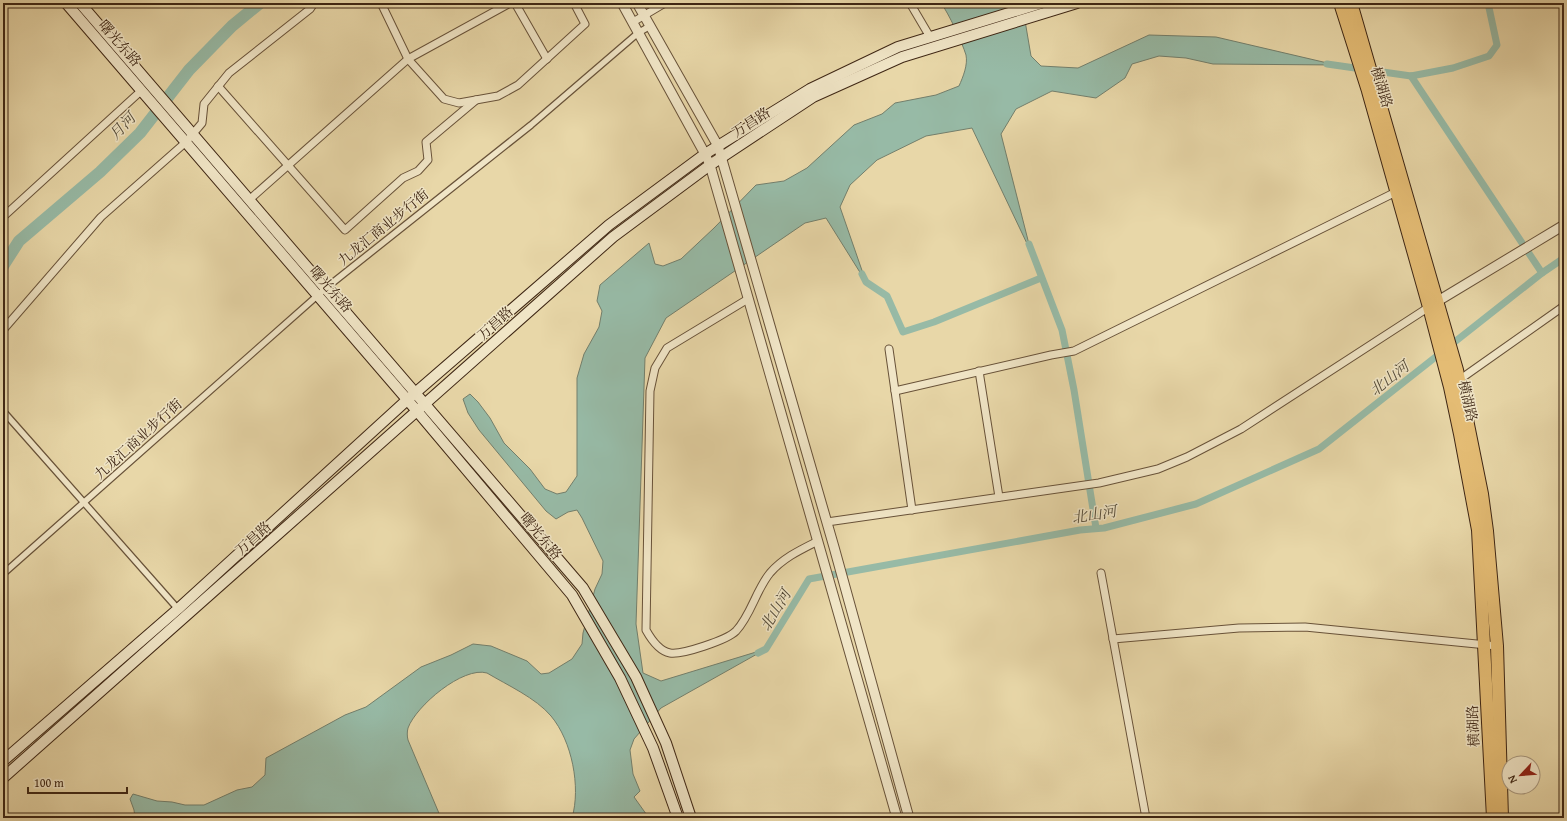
<svg xmlns="http://www.w3.org/2000/svg" width="1567" height="821" viewBox="0 0 1567 821" font-family="'Gentium Book Plus','Noto Serif SC',serif">
<style>
.water{fill:#97baa6;stroke:#737f6c}
.lines{fill:none;stroke-linecap:round;stroke-linejoin:round}
.canal{stroke:#97baa6;stroke-width:7}
.river{stroke:#97baa6;stroke-width:12}
.pedestrian-casing{stroke:#685239;stroke-width:8}
.minor-casing{stroke:#685239;stroke-width:9}
.tertiary-casing{stroke:#685239;stroke-width:11}
.secondary-casing{stroke:#3e2614;stroke-width:12}
.trunk-casing{stroke:#3e2614;stroke-width:14}
.pedestrian{stroke:#f0e5c6;stroke-width:5.5}
.minor{stroke:#f0e5c6;stroke-width:7}
.tertiary{stroke:#f0e5c6;stroke-width:9}
.secondary{stroke:#f0e5c6;stroke-width:10}
.trunk{stroke:#e4bc74;stroke-width:12}
.labels{text-anchor:middle;dominant-baseline:central;stroke-width:3;stroke-linejoin:round;paint-order:stroke}
.street-label{font-size:14px;fill:#3e2614;stroke:#f0e5c6}
.water-label{font-size:15px;font-style:italic;fill:#544b38;stroke:#f0e5c6}
</style>
<rect width="100%" height="100%" fill="#e8d7a8"/>
<filter id="stains"><feTurbulence type="fractalNoise" baseFrequency=".005" numOctaves="4"/><feColorMatrix values="0 0 0 0 .2 0 0 0 0 .09 0 0 0 0 .02 0 0 0 .5 -.17"/></filter>
<radialGradient id="worn" r=".72"><stop offset=".6" stop-color="#630" stop-opacity="0"/><stop offset="1" stop-color="#630" stop-opacity=".3"/></radialGradient>
<path class="water" d="M 941,3 L 1022,3 L 1031,56 L 1041,66 L 1078,68 L 1149,35 L 1216,37 L 1336,65 L 1213,64 L 1186,58 L 1159,56 L 1132,64 L 1125,78 L 1096,98 L 1052,91 L 1016,109 L 1001,134 L 1031,252 L 972,128 L 926,136 L 877,160 L 850,185 L 840,207 L 866,282 L 826,218 L 805,223 L 666,318 L 645,358 L 636,624 L 643,673 L 661,681 L 766,649 L 661,708 L 634,739 L 630,750 L 633,774 L 640,791 L 634,797 L 649,818 L 572,818 C 581,787 572,741 551,716 C 536,698 507,685 487,673 C 463,666 416,706 408,728 C 407,732 407,736 408,740 L 441,818 L 135,818 L 134,810 L 130,799 L 133,794 L 157,801 L 172,802 L 185,805 L 204,805 L 237,790 L 252,787 L 265,775 L 266,758 L 345,715 L 366,707 L 421,667 L 451,655 L 473,644 L 491,646 L 527,661 L 541,674 L 549,673 L 572,659 L 582,644 L 583,633 L 595,589 L 602,574 L 603,561 L 582,518 L 577,510 L 568,512 L 556,519 L 546,511 L 479,430 L 468,413 L 463,399 L 470,394 L 478,402 L 490,418 L 504,443 L 530,469 L 545,489 L 557,494 L 566,492 L 577,476 L 577,378 L 584,354 L 599,327 L 602,311 L 597,301 L 600,285 L 649,243 L 655,264 L 663,266 L 681,259 L 714,228 L 756,185 L 784,181 L 807,168 L 854,125 L 882,114 L 895,103 L 936,95 L 959,86 C 963,77 968,65 966,55 C 962,42 949,14 941,3 Z"/>
<g class="lines">
<g class="canal">
<polyline points="1327,64 1411,76 1453,68 1489,56 1497,45 1488,3"/>
<polyline points="1411,76 1542,273"/>
<polyline points="1029,244 1062,330 1074,390 1096,528"/>
<polyline points="862,274 866,282 887,296 903,332 934,322 1041,278"/>
<polyline points="758,653 766,649 809,579 1080,530 1104,528 1196,504 1319,449 1542,273 1564,258"/>
</g>
<polyline class="river" points="3,266 19,241 100,172 140,133 189,70 232,26 260,3"/>
<defs>
<g id="pedestrian">
<polyline points="3,411 178,609"/>
<polyline points="3,574 326,288 531,125 638,33 650,26"/>
</g>
<g id="minor">
<polyline points="381,3 408,59 444,99 459,103 498,96 518,85 585,24 574,3"/>
<polyline points="515,3 547,59"/>
<polyline points="910,3 930,37"/>
<polyline points="633,22 665,3"/>
<polyline points="218,86 345,230 403,178 418,171 428,160 426,142 476,100"/>
<polyline points="249,200 408,59 510,3"/>
<polyline points="3,217 142,90"/>
<path d="M 748,299 L 667,348 L 655,368 L 650,391 L 646,630 C 651,639 659,651 670,653 C 682,655 727,640 736,631 C 751,615 756,590 770,573 C 783,558 800,550 818,541"/>
<polyline points="3,330 101,217 186,142 202,123 204,104 229,73 310,9 314,3"/>
<polyline points="889,349 912,510"/>
<polyline points="979,371 999,497"/>
<polyline points="1459,380 1564,306"/>
<polyline points="895,391 1051,355 1074,351 1396,192"/>
<polyline points="827,522 1099,483 1158,469 1187,457 1241,429 1429,307"/>
<polyline points="1101,573 1146,818"/>
<polyline points="1113,639 1239,628 1305,627 1497,646"/>
</g>
<g id="tertiary">
<polyline points="622,3 705,154 710,165 897,818"/>
<polyline points="637,3 718,146 834,547 909,818"/>
<polyline points="1433,304 1564,225"/>
</g>
<g id="secondary">
<polyline points="66,3 417,411 572,595 620,678 653,748 678,818"/>
<polyline points="80,3 583,588 636,677 666,743 691,818"/>
<polyline points="3,761 178,609 407,400 609,225 705,154 810,89 898,47 1042,3"/>
<polyline points="3,778 613,237 710,165 813,97 902,57 1077,3"/>
</g>
<g id="trunk">
<polyline points="1340,3 1368,91 1429,307 1450,387 1460,434 1478,530 1493,818"/>
<polyline points="1351,3 1457,370 1482,494 1487,531 1497,646 1502,818"/>
</g>
</defs>
<use href="#pedestrian" class="pedestrian-casing"/>
<use href="#minor" class="minor-casing"/>
<use href="#tertiary" class="tertiary-casing"/>
<use href="#secondary" class="secondary-casing"/>
<use href="#trunk" class="trunk-casing"/>
<use href="#pedestrian" class="pedestrian"/>
<use href="#minor" class="minor"/>
<use href="#tertiary" class="tertiary"/>
<use href="#secondary" class="secondary"/>
<use href="#trunk" class="trunk"/>
</g>
<g class="labels">
<g class="street-label">
<text transform="translate(120 43) rotate(49)">曙光东路</text>
<text transform="translate(1382 87) rotate(73)">横湖路</text>
<text transform="translate(751 122) rotate(-33)">万昌路</text>
<text transform="translate(383 227) rotate(-39)">九龙汇商业步行街</text>
<text transform="translate(331 289) rotate(49)">曙光东路</text>
<text transform="translate(495 323) rotate(-42)">万昌路</text>
<text transform="translate(1468 401) rotate(77)">横湖路</text>
<text transform="translate(138 439) rotate(-42)">九龙汇商业步行街</text>
<text transform="translate(541 536) rotate(50)">曙光东路</text>
<text transform="translate(253 538) rotate(-42)">万昌路</text>
<text transform="translate(1473 726) rotate(-93)">横湖路</text>
</g>
<g class="water-label">
<text transform="translate(122 126) rotate(-47)">月河</text>
<text transform="translate(1389 378) rotate(-38)">北山河</text>
<text transform="translate(1094 514) rotate(-9)">北山河</text>
<text transform="translate(775 610) rotate(-59)">北山河</text>
</g>
</g>
<rect width="1567" height="821" fill="none" stroke="#e8d7a8" stroke-width="16"/>
<rect x="4" y="4" width="1559" height="813" fill="none" stroke="#3e2614" stroke-width="2"/>
<rect x="8" y="8" width="1551" height="805" fill="none" stroke="#3e2614"/>
<g transform="translate(1521 775) rotate(244)"><circle r="19" fill="#f0e5c6" stroke="#a9997f"/>
<path d="M0-3L7 15L0 10L-7 15Z" fill="#8f2418"/>
<text y="-6" font-size="11" font-weight="bold" text-anchor="middle" fill="#3e2614">N</text>
</g>
<path d="M28 787v6h99v-6" fill="none" stroke="#3e2614" stroke-width="2"/>
<text x="34" y="787" font-size="12" fill="#3e2614" stroke="#f0e5c6" stroke-width="3" paint-order="stroke">100 m</text>
<rect width="100%" height="100%" filter="url(#stains)"/>
<rect width="100%" height="100%" fill="url(#worn)"/>
</svg>
